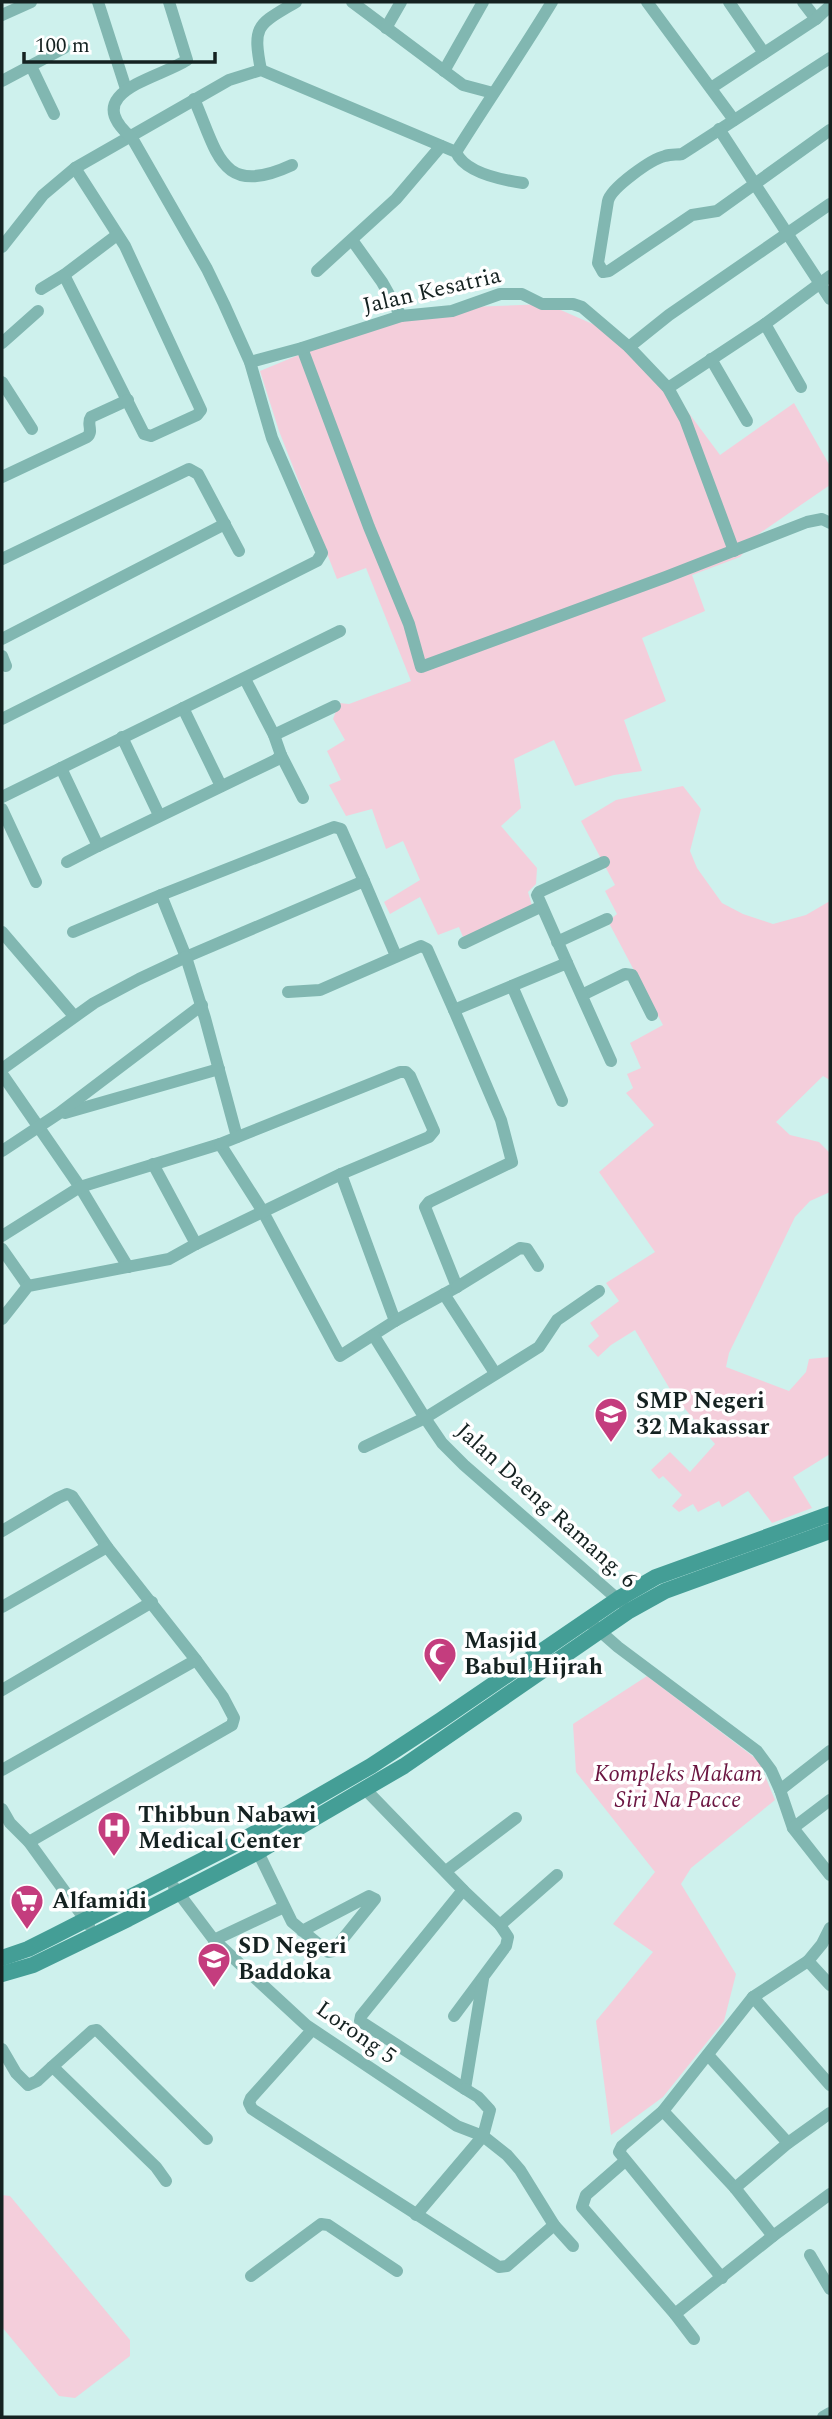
<svg xmlns="http://www.w3.org/2000/svg" width="832" height="2419" viewBox="0 0 832 2419" font-family="Spectral,serif">
<style>
.green{fill:#f4cedb}
.lines{fill:none;stroke-linecap:round;stroke-linejoin:round}
.street{stroke:#81b7b1;stroke-width:12}
.secondary{stroke:#449e96;stroke-width:16}
.labels{text-anchor:middle;dominant-baseline:central;stroke-width:7;stroke-linejoin:round;paint-order:stroke}
.street-label{font-size:23px;fill:#152221;stroke:#fff}
.poi-label{font-size:23px;font-weight:bold;fill:#152221;stroke:#fff;text-anchor:start}
.park-label{font-size:23px;font-style:italic;fill:#6b1541;stroke:#fff}
</style>
<rect width="100%" height="100%" fill="#cef1ed"/>
<g class="green">
<polygon points="547,304 611,332 665,381 720,455 794,403 830,466 830,485 760,533 740,557 692,575 705,611 642,638 666,701 624,720 642,771 614,775 575,786 554,740 514,759 521,808 501,826 537,868 536,884 528,892 533,909 465,942 459,927 438,935 420,897 390,914 384,902 420,880 403,841 386,849 372,809 346,816 329,785 341,780 327,751 345,740 333,719 339,703 349,704 411,681 366,568 337,579 279,431 260,371 349,334 441,308"/>
<polygon points="683,786 701,809 690,851 697,868 722,903 743,914 773,924 806,915 830,901 830,1080 823,1076 776,1122 790,1135 819,1142 830,1153 830,1192 810,1201 795,1217 729,1353 726,1367 789,1391 806,1372 809,1359 830,1357 830,1454 793,1477 812,1508 772,1523 748,1491 722,1507 719,1501 698,1512 693,1504 679,1512 672,1506 682,1495 663,1476 659,1479 651,1470 670,1452 690,1472 715,1444 674,1396 635,1330 611,1345 598,1357 588,1346 599,1336 590,1323 619,1301 606,1283 655,1252 599,1172 654,1125 626,1093 633,1088 627,1074 641,1068 630,1043 663,1025 610,925 611,919 617,914 605,891 615,885 581,821 616,800"/>
<polygon points="647,1676 759,1761 775,1800 691,1868 681,1884 736,1974 724,2021 663,2097 611,2135 596,2021 653,1952 613,1924 655,1872 576,1772 573,1724"/>
<polygon points="2,2195 10,2196 130,2340 130,2356 75,2398 59,2396 2,2327"/>
</g>
<g class="lines">
<g class="street">
<polyline points="98,2 126,89"/>
<polyline points="352,2 463,85 493,93"/>
<polyline points="647,2 734,120"/>
<polyline points="729,2 764,53"/>
<polyline points="803,2 816,19"/>
<polyline points="2,15 31,2"/>
<polyline points="386,28 401,2"/>
<path d="M 830,58 L 682,154 C 677,155 671,154 665,156 C 651,159 611,188 608,201 L 598,263 L 603,272 L 609,271 L 692,215 L 717,211 L 830,130"/>
<polyline points="31,66 54,114"/>
<path d="M 261,70 C 252,24 258,25 296,2"/>
<polyline points="444,71 483,2"/>
<polyline points="2,81 64,48"/>
<polyline points="711,88 816,19 830,6"/>
<path d="M 194,99 C 218,154 221,198 292,165"/>
<polyline points="719,129 830,299"/>
<path d="M 456,152 C 488,101 521,53 552,2"/>
<polyline points="352,240 382,282 401,316"/>
<path d="M 2,247 L 43,195 L 75,168 L 229,80 L 261,70 L 456,152 C 465,173 502,180 523,183"/>
<polyline points="317,271 396,199 441,146"/>
<polyline points="64,275 144,434 151,436 197,415 201,410 125,246 75,168"/>
<polyline points="41,289 64,275 117,235"/>
<polyline points="765,324 801,387"/>
<polyline points="2,343 38,311"/>
<polyline points="629,347 669,315 830,204"/>
<polyline points="302,348 369,527 409,624 421,667 666,577 807,522 822,519 830,523"/>
<polyline points="711,359 747,421"/>
<polyline points="250,362 302,348 401,316 452,311 500,294 522,294 542,304 573,304 582,307 629,347 668,388 685,419 734,551"/>
<polyline points="2,382 32,429"/>
<polyline points="668,388 765,324 830,276"/>
<path d="M 2,477 L 87,437 C 94,431 86,424 91,417 L 128,400"/>
<polyline points="2,559 189,469 198,474 239,551"/>
<polyline points="2,639 225,524"/>
<polyline points="2,656 6,666"/>
<polyline points="183,708 221,786"/>
<path d="M 2,719 L 317,561 L 322,553 L 272,438 L 250,362 L 224,304 L 207,269 L 132,138 C 78,92 158,79 187,60 L 169,2"/>
<polyline points="274,735 335,706"/>
<polyline points="122,737 159,815"/>
<polyline points="281,755 303,798"/>
<polyline points="61,768 98,846 276,760 281,755 274,735 245,679"/>
<polyline points="2,797 340,631"/>
<polyline points="2,809 36,882"/>
<polyline points="67,862 98,846"/>
<polyline points="161,895 334,827 341,829 364,881"/>
<polyline points="2,932 74,1016"/>
<polyline points="73,932 161,895 186,957 364,881 396,956"/>
<polyline points="557,942 607,919"/>
<polyline points="464,943 540,907"/>
<polyline points="567,963 537,895 539,892 604,862"/>
<polyline points="512,986 562,1101"/>
<polyline points="288,992 320,990 421,946 427,949 454,1010"/>
<polyline points="582,995 625,974 632,975 652,1015"/>
<polyline points="2,1069 94,1003 139,979 186,957 205,1018 237,1137"/>
<polyline points="2,1074 80,1187 128,1267"/>
<polyline points="65,1113 219,1069"/>
<polyline points="2,1151 58,1114 202,1005"/>
<polyline points="341,1174 395,1321"/>
<polyline points="2,1236 80,1187 220,1144 262,1210 340,1356 395,1321 457,1287 425,1207 429,1202 512,1162 501,1120 454,1010 567,963 611,1061"/>
<polyline points="196,1244 341,1174 429,1137 434,1131 410,1076 406,1072 400,1072 220,1144"/>
<polyline points="2,1249 28,1286"/>
<polyline points="457,1287 520,1248 527,1249 538,1266"/>
<polyline points="444,1294 495,1373"/>
<polyline points="2,1319 28,1286 169,1259 196,1244 153,1164"/>
<polyline points="374,1336 425,1418 539,1347 557,1320 599,1291"/>
<polyline points="364,1447 425,1418 442,1443 464,1465 622,1603"/>
<polyline points="2,1531 58,1498 67,1494 72,1496 107,1547 196,1660 223,1697 234,1718 232,1725 29,1842"/>
<polyline points="2,1607 107,1547"/>
<polyline points="593,1625 618,1647 757,1751 771,1770 780,1790 793,1828 830,1875"/>
<polyline points="2,1690 152,1602"/>
<polyline points="2,1770 196,1660"/>
<polyline points="365,1789 463,1890 500,1925 508,1937 506,1946 454,2016"/>
<polyline points="780,1790 830,1751"/>
<polyline points="2,1809 10,1823 29,1842 89,1925"/>
<polyline points="793,1828 830,1800"/>
<polyline points="258,1852 292,1922 328,1952 333,1951 375,1899 369,1896 302,1931"/>
<polyline points="446,1871 516,1818"/>
<polyline points="174,1887 214,1940 306,2025 457,2126 483,2136 507,2155 520,2170 554,2225 573,2246"/>
<polyline points="463,1890 361,2016 360,2021 465,2089 483,1979"/>
<polyline points="500,1925 557,1875"/>
<polyline points="830,1928 822,1944 808,1961 753,1997 663,2111 735,2188 773,2236 830,2194"/>
<polyline points="214,1940 284,1907"/>
<polyline points="808,1961 830,1985"/>
<polyline points="753,1997 830,2085"/>
<polyline points="312,2030 251,2098 249,2103 252,2109 499,2267 507,2266 554,2225"/>
<polyline points="2,2049 16,2073 28,2085 37,2081 52,2067 54,2068 156,2167 166,2181"/>
<polyline points="708,2055 788,2143 830,2113"/>
<polyline points="52,2067 92,2031 97,2030 207,2139"/>
<polyline points="663,2111 622,2146 619,2152 722,2278"/>
<polyline points="625,2161 586,2195 582,2207 675,2314"/>
<polyline points="735,2188 788,2143"/>
<polyline points="416,2215 483,2136 490,2110 478,2097 465,2089"/>
<polyline points="810,2255 830,2289"/>
<polyline points="251,2276 321,2224 328,2225 397,2271"/>
<polyline points="694,2339 675,2314 773,2236"/>
<polyline points="823,2417 830,2413"/>
</g>
<g class="secondary">
<polyline points="2,1958 28,1949 54,1936 248,1837 371,1766 441,1720 618,1599 656,1577 830,1514"/>
<polyline points="2,1974 33,1965 128,1919 258,1852 315,1818 404,1766 629,1611 665,1591 830,1531"/>
</g>
</g>
<defs>
<symbol id="school-pin" viewBox="-11 -11 22 30"><path d="M0 17L-7.5 6A9.5 9.5 0 1 1 7.5 6Z" fill="#c43d7e" stroke="#fff"/><path d="M0-5L7-2L0 1L-7-2ZM-4 1L0 2.5L4 1V4Q0 6-4 4Z" fill="#fff"/></symbol>
<symbol id="mosque-pin" viewBox="-11 -11 22 30"><path d="M0 17L-7.5 6A9.5 9.5 0 1 1 7.5 6Z" fill="#c43d7e" stroke="#fff"/><path d="M3.5-4.9A6 6 0 1 0 3.5 4.9A5 5 0 1 1 3.5-4.9Z" fill="#fff"/></symbol>
<symbol id="hospital-pin" viewBox="-11 -11 22 30"><path d="M0 17L-7.5 6A9.5 9.5 0 1 1 7.5 6Z" fill="#c43d7e" stroke="#fff"/><path d="M-5-5h3v3.5h4V-5h3V5h-3V1.5h-4V5h-3Z" fill="#fff"/></symbol>
<symbol id="supermarket-pin" viewBox="-11 -11 22 30"><path d="M0 17L-7.5 6A9.5 9.5 0 1 1 7.5 6Z" fill="#c43d7e" stroke="#fff"/><path d="M-6-5.5h2.5l.6 2H6L4.5 2H-2.5L-4.4-4H-6ZM-1.5 3.2a1.3 1.3 0 1 0 .1 0ZM3 3.2a1.3 1.3 0 1 0 .1 0Z" fill="#fff"/></symbol>
</defs>
<g fill-rule="evenodd">
<use href="#school-pin" x="592" y="1395" width="38" height="52"/>
<use href="#mosque-pin" x="421" y="1635" width="38" height="52"/>
<use href="#hospital-pin" x="95" y="1809" width="38" height="52"/>
<use href="#supermarket-pin" x="8" y="1882" width="38" height="52"/>
<use href="#school-pin" x="195" y="1940" width="38" height="52"/>
</g>
<g class="labels">
<g class="street-label">
<text transform="translate(432 291) rotate(-13)">Jalan Kesatria</text>
<text transform="translate(546 1506) rotate(42)">Jalan Daeng Ramang. 6</text>
<text transform="translate(356 2033) rotate(35)">Lorong 5</text>
</g>
<g class="poi-label">
<text x="636" y="1401">SMP Negeri<tspan x="636" dy="26">32 Makassar</tspan></text>
<text x="464" y="1641">Masjid<tspan x="464" dy="26">Babul Hijrah</tspan></text>
<text x="138" y="1815">Thibbun Nabawi<tspan x="138" dy="26">Medical Center</tspan></text>
<text x="52" y="1901">Alfamidi</text>
<text x="238" y="1946">SD Negeri<tspan x="238" dy="26">Baddoka</tspan></text>
</g>
<g class="park-label">
<text x="678" y="1774">Kompleks Makam<tspan x="678" dy="26">Siri Na Pacce</tspan></text>
</g>
</g>
<rect width="832" height="2419" fill="none" stroke="#152221" stroke-width="7"/>
<path d="M24 52v10h191v-10" fill="none" stroke="#152221" stroke-width="3.5"/>
<text x="35" y="52" font-size="21" fill="#152221" stroke="#ffffff" stroke-width="5" paint-order="stroke">100 m</text>
</svg>
